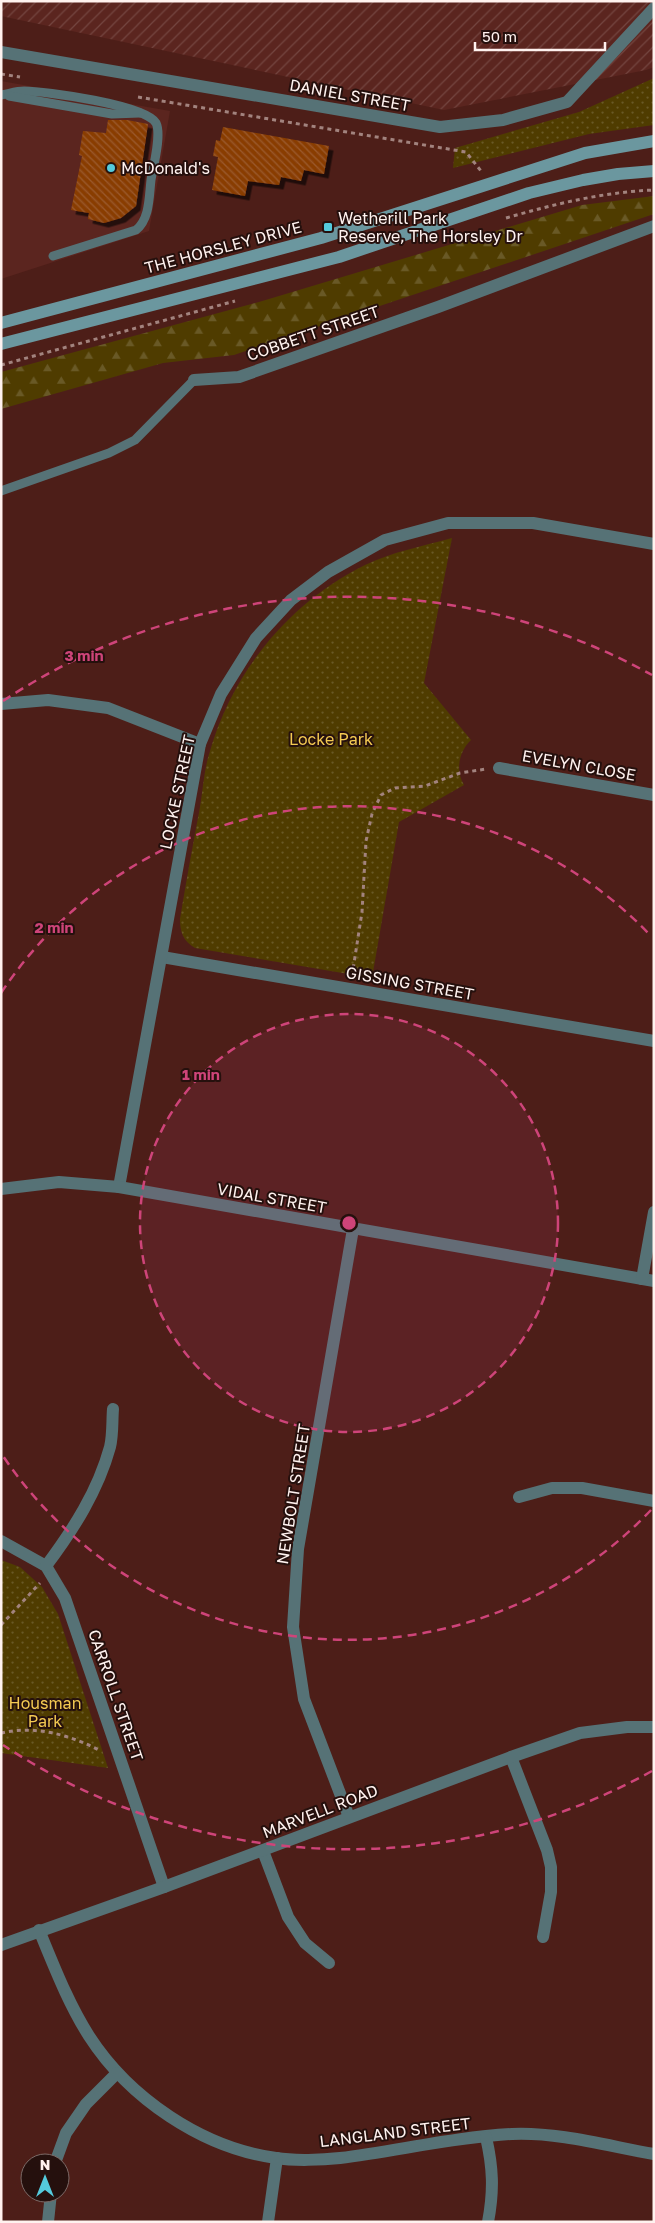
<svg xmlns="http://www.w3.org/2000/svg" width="655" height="2223" viewBox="0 0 655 2223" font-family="'Golos Text',sans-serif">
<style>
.built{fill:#5b251f}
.industrial{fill:url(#industrial-furrows)}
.forest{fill:url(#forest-firs)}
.park{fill:url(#park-dots)}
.building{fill:url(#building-back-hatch);filter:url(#shadow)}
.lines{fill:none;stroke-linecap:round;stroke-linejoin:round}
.path{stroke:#a2837e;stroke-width:3;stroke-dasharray:4 4;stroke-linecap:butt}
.service{stroke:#567276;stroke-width:9}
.minor{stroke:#567276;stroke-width:12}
.secondary{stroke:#6b979f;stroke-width:12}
.ring{fill:none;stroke:#ce4479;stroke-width:2.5;stroke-dasharray:9 6}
.poi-dot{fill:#54cadc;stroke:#25100d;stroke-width:2}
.labels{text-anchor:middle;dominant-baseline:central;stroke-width:4;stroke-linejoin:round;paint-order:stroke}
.street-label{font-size:16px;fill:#fff2ef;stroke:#25100d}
.poi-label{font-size:16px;fill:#fff2ef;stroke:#25100d;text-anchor:start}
.park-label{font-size:16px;fill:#f4ca52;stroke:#25100d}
.centre{fill:#ce4479;stroke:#25100d;stroke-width:2.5}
.ring-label{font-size:15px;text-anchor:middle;font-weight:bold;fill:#ce4479;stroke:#25100d;stroke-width:4;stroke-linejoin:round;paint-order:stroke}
</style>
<defs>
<pattern id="industrial-furrows" width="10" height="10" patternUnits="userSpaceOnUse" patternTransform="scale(1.25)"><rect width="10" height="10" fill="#5b251f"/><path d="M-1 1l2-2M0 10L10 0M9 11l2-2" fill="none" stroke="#744540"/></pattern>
<pattern id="forest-firs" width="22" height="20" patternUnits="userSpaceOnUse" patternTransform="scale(1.25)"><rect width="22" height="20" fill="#4f3c00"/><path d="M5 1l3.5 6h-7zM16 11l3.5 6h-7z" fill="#695926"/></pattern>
<pattern id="park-dots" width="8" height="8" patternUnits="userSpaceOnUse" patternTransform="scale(1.25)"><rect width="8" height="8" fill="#4f3c00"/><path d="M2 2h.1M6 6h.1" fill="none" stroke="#695926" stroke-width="1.8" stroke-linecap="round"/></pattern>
<pattern id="building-back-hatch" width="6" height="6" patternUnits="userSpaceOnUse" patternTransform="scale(1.25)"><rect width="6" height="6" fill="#893e06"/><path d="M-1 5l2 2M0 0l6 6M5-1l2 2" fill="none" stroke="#9b5a2b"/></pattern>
<filter id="shadow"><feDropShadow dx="4.5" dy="4.5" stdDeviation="0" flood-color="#0009"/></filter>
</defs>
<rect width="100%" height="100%" fill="#4d1e18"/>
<polygon class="built" points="1,81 170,111 149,231 1,279"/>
<polygon class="industrial" points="1,1 654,1 654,67 646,70 444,110 1,16"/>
<polygon class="forest" points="654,196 654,214 234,355 163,363 1,409 1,372 259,302 582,205"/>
<g class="park">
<polygon points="654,78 654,125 589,134 453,168 455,148 579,112"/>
<path d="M 452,538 L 424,683 L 471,740 C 459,751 455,771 464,785 L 399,822 L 372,978 L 195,948 C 183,941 180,932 180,919 C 186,882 193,844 200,807 C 203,789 204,769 210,751 C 233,671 290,602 365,565 C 392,552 423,546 452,538 Z"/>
<polygon points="1,1560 20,1567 42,1587 58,1614 108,1768 1,1753"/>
</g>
<g class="building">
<polygon points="108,120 127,120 148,124 136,206 121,218 104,223 88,219 89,213 71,210 82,156 79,155 83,131 106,133"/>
<polygon points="223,127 329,146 324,174 304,170 301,181 281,177 279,185 248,181 245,196 212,190 218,157 213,156 216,140 220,141"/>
</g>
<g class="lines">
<g class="path">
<polyline points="1,74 20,77"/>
<polyline points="138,97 466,152 481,171"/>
<path d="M 506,218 C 555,204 603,192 654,190"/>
<polyline points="1,365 235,301"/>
<polyline points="352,976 362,912 366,841 372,814 381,795 395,788 425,786 460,773 486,769"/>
<polyline points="1,1625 40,1583"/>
<path d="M 1,1733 C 36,1725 70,1735 101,1751"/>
</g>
<g class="service">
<path d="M 1,95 C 8,94 16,91 24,91 C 45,91 146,105 156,123 C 162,135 153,167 151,180 C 149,196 150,219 136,230 L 53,256"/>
<polyline points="9,96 112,114 140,113"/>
<polyline points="1,491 109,453 135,440 194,380"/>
</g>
<g class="minor">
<polyline points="1,52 440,127 503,120 567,102 654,8"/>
<polyline points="194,380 239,377 438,307 654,226"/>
<polyline points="1,704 48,700 108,708 200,744"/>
<polyline points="499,768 654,795"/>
<polyline points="162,957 654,1041"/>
<polyline points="119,1187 200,744 221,694 256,638 291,600 328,572 385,540 448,523 533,523 654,544"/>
<polyline points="1,1189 59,1182 119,1187 654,1281"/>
<polyline points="642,1279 654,1212"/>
<polyline points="519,1497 552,1488 582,1488 654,1501"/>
<polyline points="1,1541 46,1566 65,1598 164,1887"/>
<path d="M 46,1566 C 73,1530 98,1491 110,1447 C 113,1435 112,1421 113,1409"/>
<polyline points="511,1757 547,1850 551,1867 551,1892 543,1937"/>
<polyline points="349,1817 304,1699 293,1627 298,1549 353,1229"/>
<polyline points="263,1851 288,1917 305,1943 329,1963"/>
<path d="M 39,1930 C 54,1966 68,2003 89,2036 C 129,2098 202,2148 276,2158 C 294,2161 322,2160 340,2158 C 397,2151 454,2137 512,2134 C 559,2132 608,2146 654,2154"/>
<polyline points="1,1945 164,1887 511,1757 580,1733 627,1727 654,1727"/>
<path d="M 486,2137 C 493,2168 494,2190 488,2222"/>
<polyline points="55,2163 66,2133 86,2104 117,2073"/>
<polyline points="48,2222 51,2193"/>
<polyline points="268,2222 277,2158"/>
</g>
<g class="secondary">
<polyline points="1,323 321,238 585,153 654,141"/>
<polyline points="1,344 339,257 529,193 583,180 618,174 654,171"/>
</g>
</g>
<circle cx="349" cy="1223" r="209" fill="#ce4479" fill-opacity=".12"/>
<g class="ring">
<circle cx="349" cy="1223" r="209"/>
<path d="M651 1510A417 417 0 0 1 1 1453M1 993A417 417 0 0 1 651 936"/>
<path d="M652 1771A626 626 0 0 1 3 1745M3 701A626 626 0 0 1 652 675"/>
</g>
<g class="poi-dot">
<circle cx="111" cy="168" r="5"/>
<rect x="323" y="222" width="10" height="10" rx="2.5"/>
</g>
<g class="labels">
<g class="street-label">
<text transform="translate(350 95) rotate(10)">DANIEL STREET</text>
<text transform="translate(223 247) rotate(-15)">THE HORSLEY DRIVE</text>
<text transform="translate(313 333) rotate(-19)">COBBETT STREET</text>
<text transform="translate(579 765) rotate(10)">EVELYN CLOSE</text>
<text transform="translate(177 792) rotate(-78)">LOCKE STREET</text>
<text transform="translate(410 983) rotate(10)">GISSING STREET</text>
<text transform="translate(272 1198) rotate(10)">VIDAL STREET</text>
<text transform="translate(293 1494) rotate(-81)">NEWBOLT STREET</text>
<text transform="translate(116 1695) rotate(71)">CARROLL STREET</text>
<text transform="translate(320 1811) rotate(-21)">MARVELL ROAD</text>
<text transform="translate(395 2132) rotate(-7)">LANGLAND STREET</text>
</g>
<g class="poi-label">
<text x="121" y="168">McDonald's</text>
<text x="338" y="218">Wetherill Park<tspan x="338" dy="18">Reserve, The Horsley Dr</tspan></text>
</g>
<g class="park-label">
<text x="331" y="739">Locke Park</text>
<text x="45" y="1703">Housman<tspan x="45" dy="18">Park</tspan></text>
</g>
</g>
<circle cx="349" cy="1223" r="8" class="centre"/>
<g class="ring-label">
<text x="84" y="661">3 min</text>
<text x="54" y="933">2 min</text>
<text x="201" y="1080">1 min</text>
</g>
<rect width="655" height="2223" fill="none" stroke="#fff2ef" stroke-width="5"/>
<g transform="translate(45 2178)"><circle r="24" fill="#25100d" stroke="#7c6a67"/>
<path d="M0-4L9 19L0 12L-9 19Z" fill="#54cadc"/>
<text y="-8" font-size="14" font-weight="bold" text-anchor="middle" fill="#fff2ef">N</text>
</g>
<path d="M475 42v8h130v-8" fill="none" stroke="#fff2ef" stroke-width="2.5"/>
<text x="482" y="42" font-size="15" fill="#fff2ef" stroke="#25100d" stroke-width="4" paint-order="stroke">50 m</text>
</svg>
